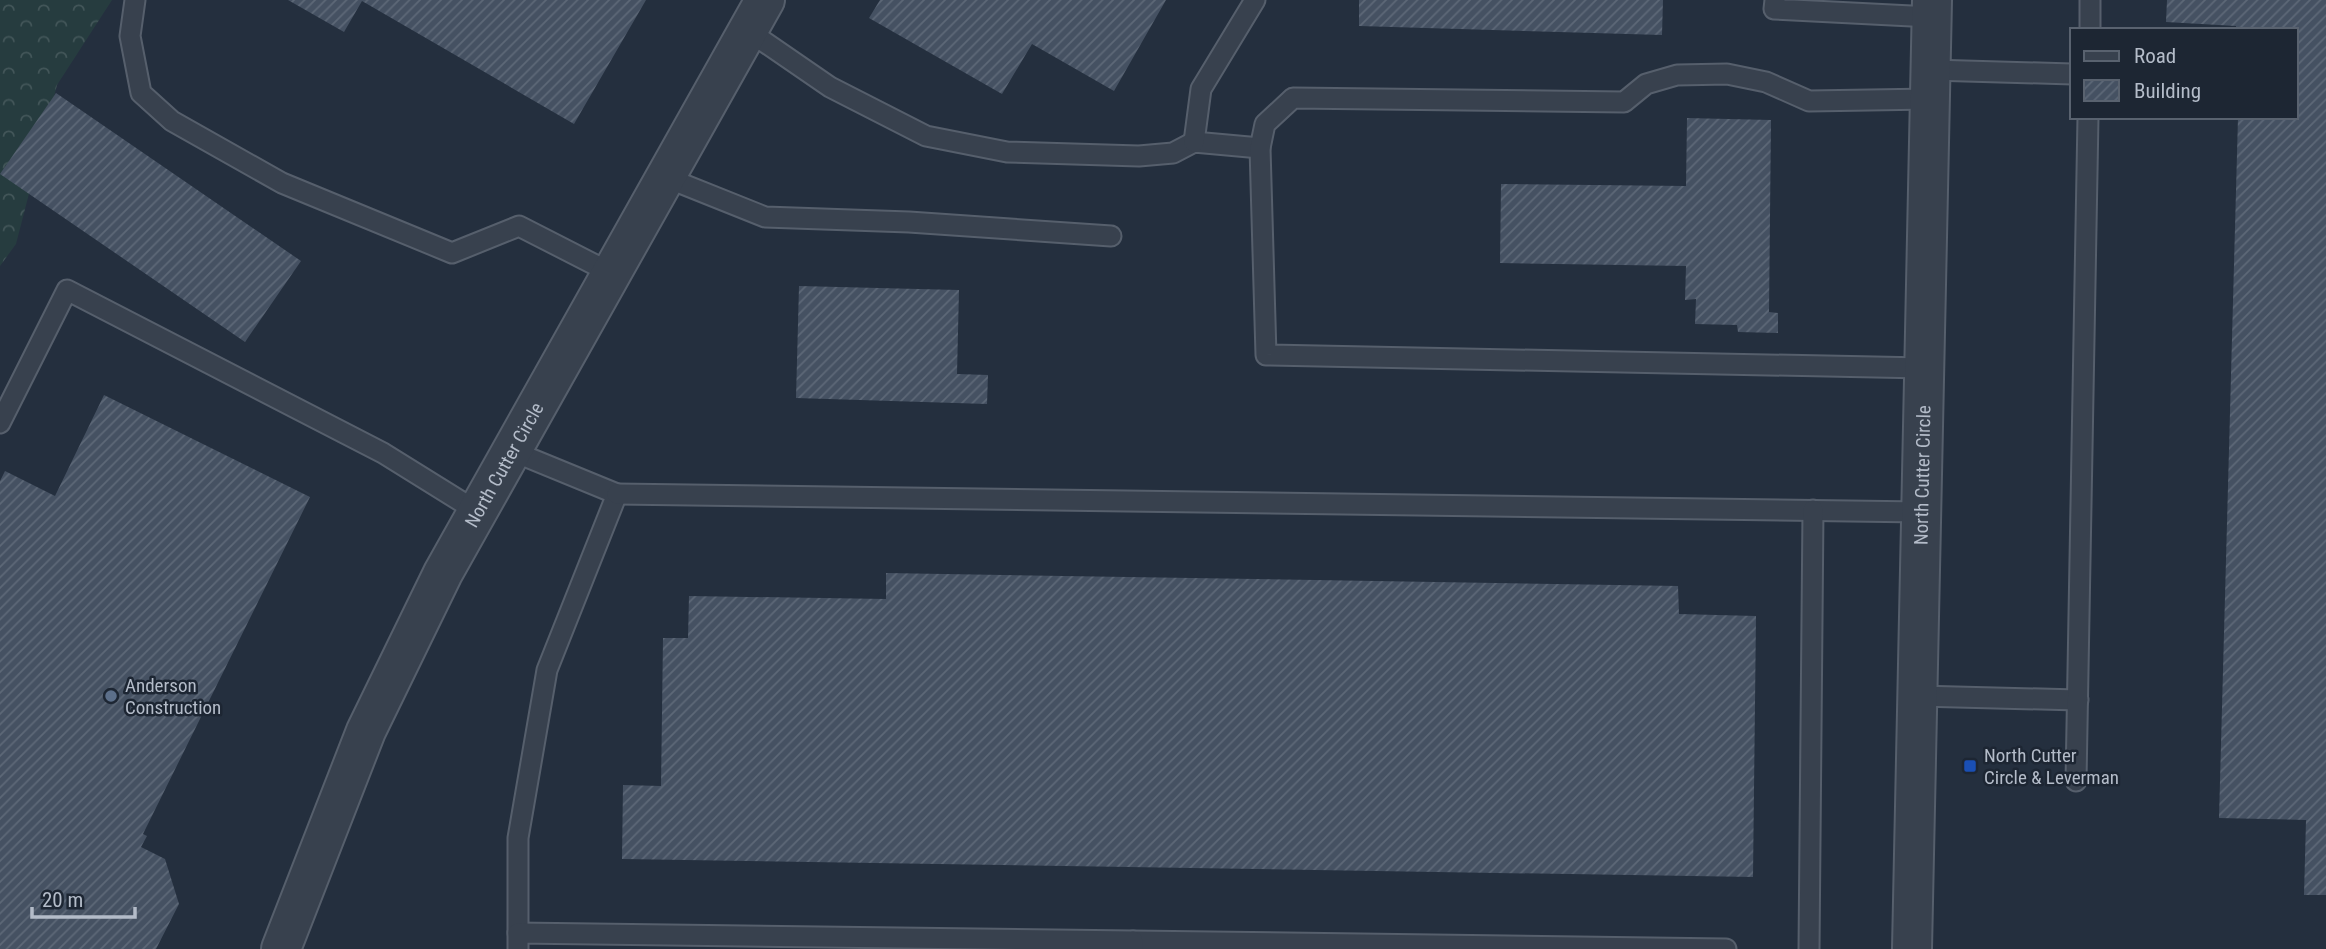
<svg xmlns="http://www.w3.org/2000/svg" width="2326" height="949" viewBox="0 0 2326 949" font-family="'Roboto Condensed',sans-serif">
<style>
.forest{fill:url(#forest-crowns)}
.building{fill:url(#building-hatch)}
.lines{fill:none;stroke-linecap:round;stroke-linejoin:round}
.service-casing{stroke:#565f6c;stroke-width:23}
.minor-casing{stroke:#565f6c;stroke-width:42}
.service{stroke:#38414e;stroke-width:19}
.minor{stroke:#38414e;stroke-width:38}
.service-dot{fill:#5c6f8a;stroke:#1d2633;stroke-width:2.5}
.transit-dot{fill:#1a4fb4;stroke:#1d2633;stroke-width:2.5}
.labels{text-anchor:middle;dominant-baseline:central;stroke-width:5;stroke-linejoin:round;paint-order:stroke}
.street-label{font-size:19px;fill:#b4bcc9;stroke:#1d2633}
.poi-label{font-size:19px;fill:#b4bcc9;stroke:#1d2633;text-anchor:start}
</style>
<defs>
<pattern id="forest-crowns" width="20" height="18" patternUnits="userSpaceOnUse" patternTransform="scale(1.75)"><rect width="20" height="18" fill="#263c3f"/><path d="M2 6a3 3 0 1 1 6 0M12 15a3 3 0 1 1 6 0" fill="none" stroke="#435659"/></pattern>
<pattern id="building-hatch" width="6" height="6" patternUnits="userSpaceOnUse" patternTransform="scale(1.75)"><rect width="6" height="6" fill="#455162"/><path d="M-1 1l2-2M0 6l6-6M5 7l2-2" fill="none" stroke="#5d6877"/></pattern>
</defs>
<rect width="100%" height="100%" fill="#242f3e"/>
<polygon class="forest" points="0,0 112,0 57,85 16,244 0,266"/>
<g class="building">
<polygon points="288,0 646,0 574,124 362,1 344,32"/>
<polygon points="880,0 1166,0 1114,91 1032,44 1002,94 869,18"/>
<polygon points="1359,0 1663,0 1662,35 1359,26"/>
<polygon points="2167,0 2326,0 2326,895 2304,895 2306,820 2219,818 2238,117 2296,117 2296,30 2236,30 2236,26 2166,22"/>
<polygon points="56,93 301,261 245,342 0,174"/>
<polygon points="1687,118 1771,120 1769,312 1778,313 1778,333 1738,332 1737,325 1695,324 1696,299 1685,300 1686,266 1500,263 1501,184 1686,186"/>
<polygon points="799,286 959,290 957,374 988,375 987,404 796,398"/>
<polygon points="104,395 310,497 143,834 147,836 141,847 165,859 179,904 156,949 0,949 0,481 5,471 55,496"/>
<polygon points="886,573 1678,586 1679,614 1756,616 1753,877 622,859 623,785 661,786 663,638 688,638 689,596 886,599"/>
</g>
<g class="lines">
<defs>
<g id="service">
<polyline points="135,0 130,36 141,93 172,121 282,183 452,253 519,226 611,273"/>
<polyline points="1775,0 1774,9 1931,17"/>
<polyline points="747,30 830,87 926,136 1007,152 1139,156 1173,153 1194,142 1260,148"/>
<polyline points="2090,30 2090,0"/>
<polyline points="1931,70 2072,74"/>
<polyline points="1194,142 1201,89 1255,0"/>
<polyline points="665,177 765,217 909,222 1111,236"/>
<polyline points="1924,368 1266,355 1260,148 1265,124 1293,98 1624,102 1646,84 1677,75 1727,74 1766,82 1809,101 1930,99"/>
<polyline points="0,423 67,290 383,453 478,512"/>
<polyline points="512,451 617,494 547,670 518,838 518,933"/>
<polyline points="617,494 1921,512"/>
<polyline points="1918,696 2078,700"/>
<polyline points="2076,781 2088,117"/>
<polyline points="1133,941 1726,949"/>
<polyline points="518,949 518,933 1133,941 1133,949"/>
<polyline points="1809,949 1813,510"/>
</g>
<g id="minor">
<path id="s1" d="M 281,949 L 366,731 L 443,573 L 765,0"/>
<path id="s2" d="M 1912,949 L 1932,0"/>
</g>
</defs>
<use href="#service" class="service-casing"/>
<use href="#minor" class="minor-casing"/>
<use href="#service" class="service"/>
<use href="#minor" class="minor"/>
</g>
<circle class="service-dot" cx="111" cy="696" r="7"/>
<rect class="transit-dot" x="1963" y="759" width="14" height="14" rx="3.5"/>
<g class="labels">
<g class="street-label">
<text stroke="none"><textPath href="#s1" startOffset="534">North Cutter Circle</textPath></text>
<text stroke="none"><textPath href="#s2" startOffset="474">North Cutter Circle</textPath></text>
</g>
<g class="poi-label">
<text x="125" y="685">Anderson<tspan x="125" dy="22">Construction</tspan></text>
<text x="1984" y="755">North Cutter<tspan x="1984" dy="22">Circle &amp; Leverman</tspan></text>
</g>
</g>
<rect x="2070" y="28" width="228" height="91" fill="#1d2633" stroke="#59626f" stroke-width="2"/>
<rect x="2084" y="51" width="35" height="10" fill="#38414e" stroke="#59626f" stroke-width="2"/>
<text x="2134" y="63" font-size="21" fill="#b4bcc9">Road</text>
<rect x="2084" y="80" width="35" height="21" fill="url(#building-hatch)" stroke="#59626f" stroke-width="2"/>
<text x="2134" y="98" font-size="21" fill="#b4bcc9">Building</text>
<path d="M32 907v10h103v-10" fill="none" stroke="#b4bcc9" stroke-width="3.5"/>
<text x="42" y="907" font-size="21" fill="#b4bcc9" stroke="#1d2633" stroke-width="5" paint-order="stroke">20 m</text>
</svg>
